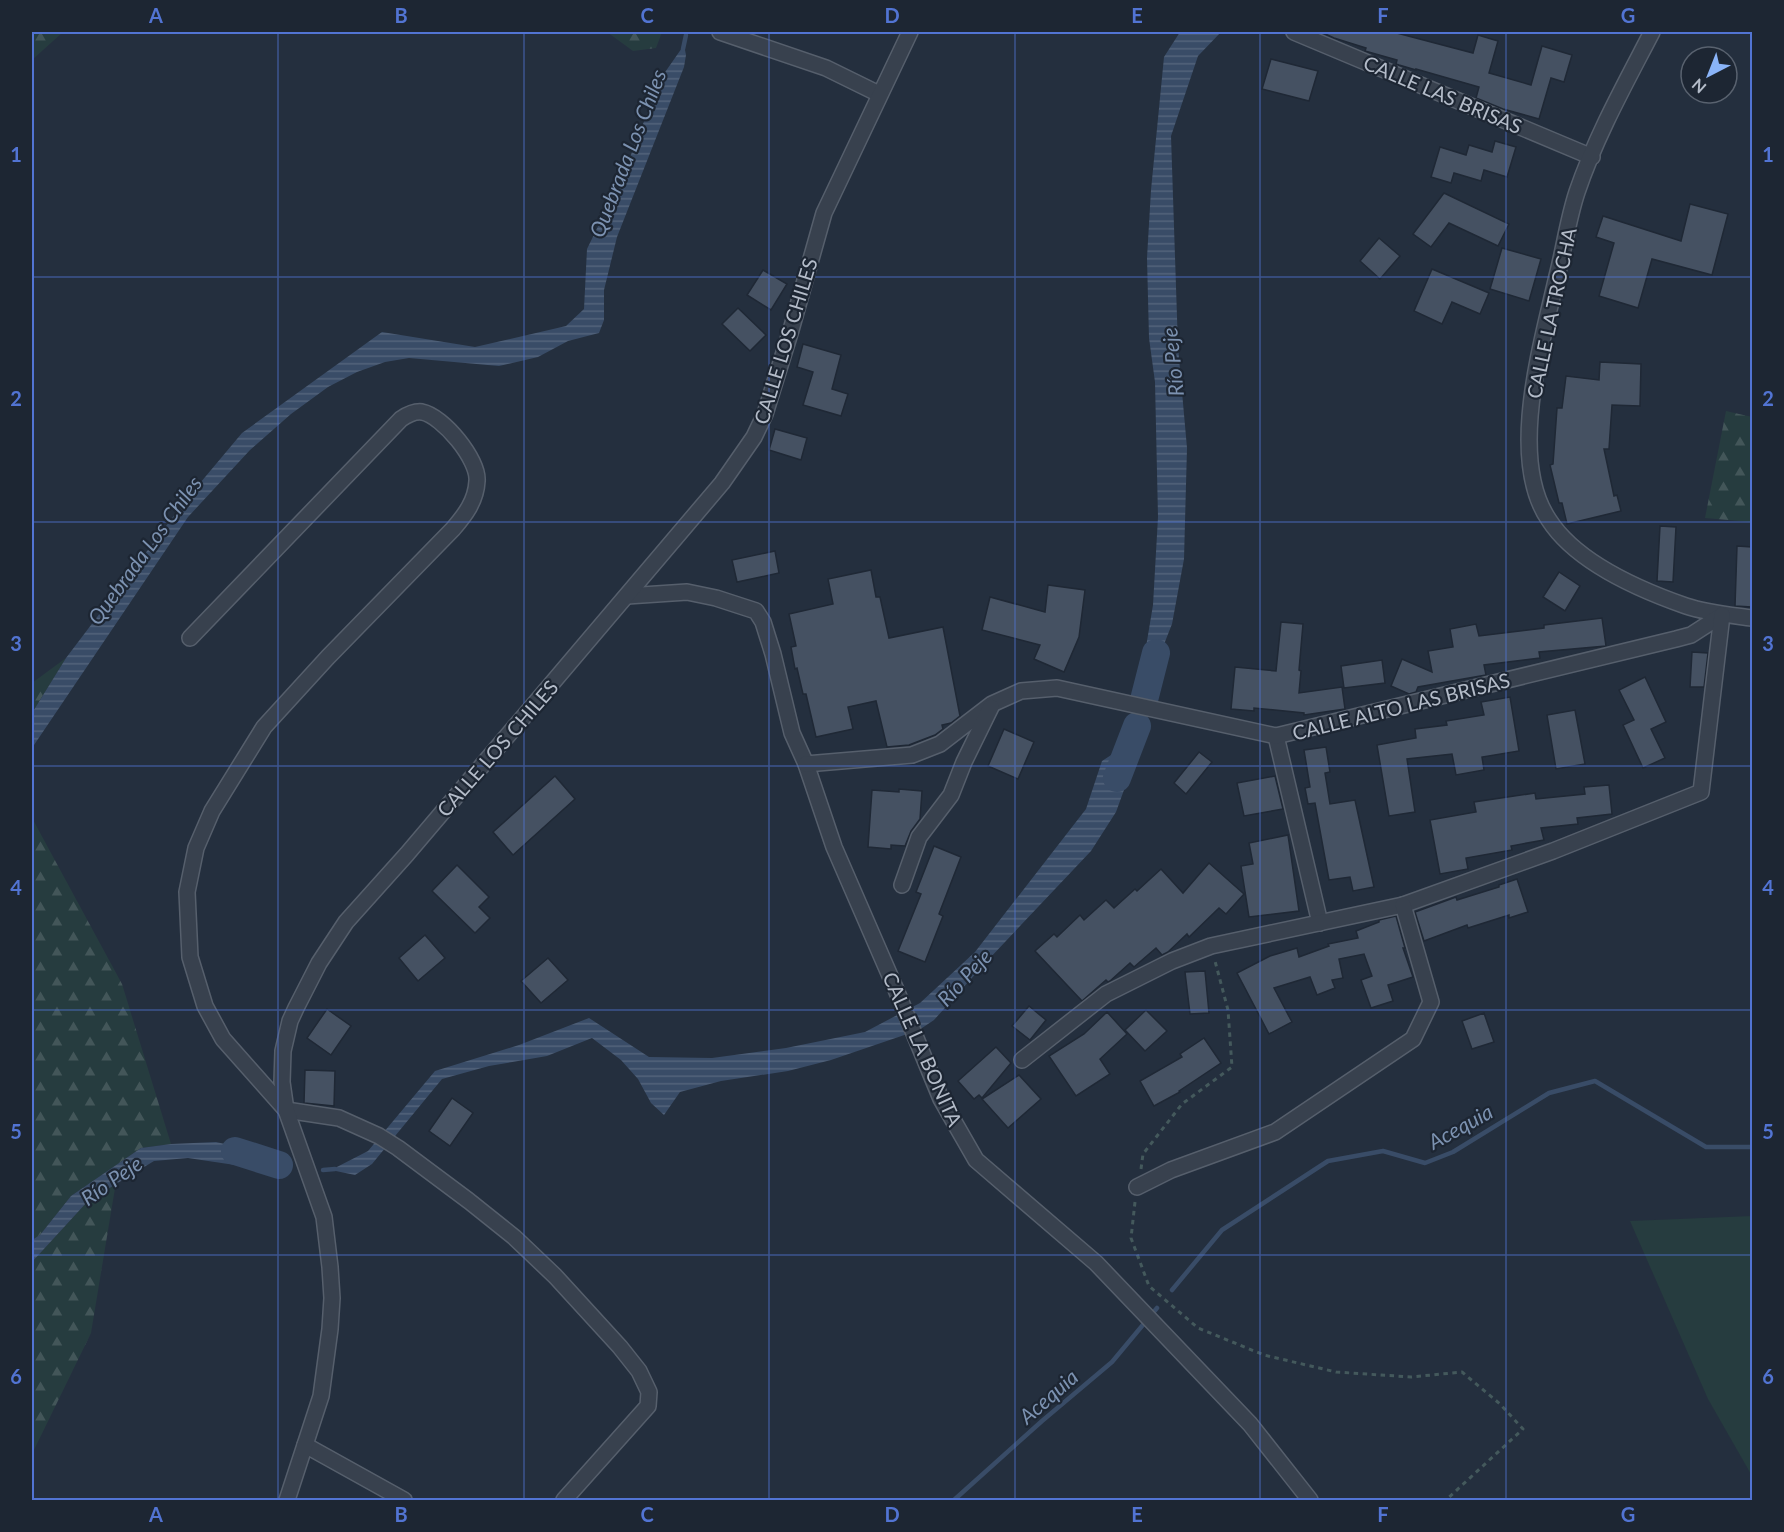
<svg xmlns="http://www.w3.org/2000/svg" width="1784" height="1532" viewBox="0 0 1784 1532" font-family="Lato,sans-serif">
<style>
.green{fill:#263c3f}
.forest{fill:url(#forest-firs)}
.water{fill:url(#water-rules)}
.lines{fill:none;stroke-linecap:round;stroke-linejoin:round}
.stream{stroke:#394c67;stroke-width:4.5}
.river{stroke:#394c67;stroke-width:28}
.building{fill:#455162;stroke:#1f2835;stroke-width:1.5}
.minor-casing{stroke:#565f6c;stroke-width:18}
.path{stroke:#44595c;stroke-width:3;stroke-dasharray:4.5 4.5;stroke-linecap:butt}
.minor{stroke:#38414e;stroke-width:15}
.grid{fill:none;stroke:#5274d3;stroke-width:1.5;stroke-opacity:0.55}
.labels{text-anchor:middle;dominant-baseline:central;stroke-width:4.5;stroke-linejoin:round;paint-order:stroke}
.street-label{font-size:20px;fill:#b4bcc9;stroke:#1d2633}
.water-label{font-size:21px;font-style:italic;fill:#7c92b1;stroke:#1d2633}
.neatline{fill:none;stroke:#5274d3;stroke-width:2}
.grid-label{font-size:20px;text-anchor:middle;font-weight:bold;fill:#5274d3}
</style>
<defs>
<pattern id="forest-firs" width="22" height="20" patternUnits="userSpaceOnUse" patternTransform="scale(1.5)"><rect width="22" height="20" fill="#263c3f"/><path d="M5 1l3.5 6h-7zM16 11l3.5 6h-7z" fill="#435659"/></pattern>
<pattern id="water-rules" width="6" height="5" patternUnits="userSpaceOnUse" patternTransform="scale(1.5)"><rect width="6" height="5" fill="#394c67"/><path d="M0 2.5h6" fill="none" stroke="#53647b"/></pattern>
</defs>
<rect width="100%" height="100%" fill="#242f3e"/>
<polygon class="green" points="1752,1216 1752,1476 1708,1399 1630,1221"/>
<g class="forest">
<polygon points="32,32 63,32 32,60"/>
<polygon points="607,32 662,32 656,48 633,51"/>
<polygon points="1726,411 1752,417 1752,522 1705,518"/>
<polygon points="66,658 32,713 32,683"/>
<polygon points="32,818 122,984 171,1144 141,1148 71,1196 40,1235 32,1240"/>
<polygon points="116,1182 91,1333 32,1454 32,1262 88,1201"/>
</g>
<g class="water">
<polygon points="1180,32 1221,32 1198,56 1171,136 1178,347 1187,448 1184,559 1172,624 1146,690 1144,659 1153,605 1158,517 1155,382 1149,338 1147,258 1151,190 1164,57"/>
<polygon points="684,45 686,55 684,67 617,237 604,290 604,320 599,333 568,341 538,357 499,366 409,358 385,362 357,372 328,387 291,414 250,450 188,517 32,748 32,713 66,658 185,501 242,433 382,332 475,347 566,326 584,309 587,249 623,175 661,78"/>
<polygon points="1131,742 1137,754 1116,812 1091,851 988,960 934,1020 919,1030 831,1060 788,1071 721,1081 680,1092 664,1115 651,1103 638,1079 621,1060 592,1038 547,1056 489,1066 442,1079 372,1164 355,1175 331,1170 368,1151 435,1071 519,1045 589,1018 649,1057 712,1058 786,1048 865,1032 920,1003 975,952 1086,809 1102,761"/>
<polygon points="216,1142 260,1152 270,1162 256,1166 235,1165 188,1158 154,1161 88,1201 32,1262 32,1240 40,1235 71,1196 141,1148 171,1144"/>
</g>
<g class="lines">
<g class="stream">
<polyline points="683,49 686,35"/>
<polyline points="323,1170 335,1169"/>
<polyline points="1172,1290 1222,1230 1328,1161 1383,1151 1425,1163 1453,1152 1549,1093 1595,1081 1706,1147 1752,1147"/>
<polyline points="954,1500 1042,1421 1112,1362 1157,1308"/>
</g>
<g class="river">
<polyline points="1144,700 1156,653"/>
<polyline points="1117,778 1137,726"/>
<polyline points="235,1151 279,1165"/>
</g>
</g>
<g class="building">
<polygon points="1323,32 1393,32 1473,53 1478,35 1498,41 1489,73 1531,85 1542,46 1572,55 1564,82 1551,78 1539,119 1503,109 1476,98 1479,87 1416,69 1416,70 1399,65 1396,64 1397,60 1365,51 1366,48 1334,38 1323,33"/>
<polygon points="1271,59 1318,71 1309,101 1262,89"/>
<polygon points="1495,141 1516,147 1507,177 1484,170 1481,181 1454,173 1451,183 1431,177 1440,147 1466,155 1469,145 1492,152"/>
<polygon points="1444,193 1509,224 1498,246 1449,223 1431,247 1413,234"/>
<polygon points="1690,204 1728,214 1712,275 1652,259 1638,308 1599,296 1614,243 1596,237 1603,216 1681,241"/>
<polygon points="1379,238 1400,256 1380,279 1360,261"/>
<polygon points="1502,248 1541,259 1529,301 1490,289"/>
<polygon points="1432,269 1489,293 1480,314 1452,302 1442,324 1414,311"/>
<polygon points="763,270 787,284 771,310 747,295"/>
<polygon points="738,308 766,335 750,351 722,324"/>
<polygon points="803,344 841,355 832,389 848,394 841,416 803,405 813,372 797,367"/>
<polygon points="1600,362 1641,364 1640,406 1612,405 1609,449 1604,449 1614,496 1617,495 1621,511 1567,524 1562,503 1559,503 1550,465 1553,464 1557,408 1562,408 1566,376 1599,380"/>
<polygon points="775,429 807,438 801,460 769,450"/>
<polygon points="1660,526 1676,527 1673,582 1657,581"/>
<polygon points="1737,546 1752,547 1752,607 1735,606"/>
<polygon points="775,551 779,573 737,582 732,560"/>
<polygon points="871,570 876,597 880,597 889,638 943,627 960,716 951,723 942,725 943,729 935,735 909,745 887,747 876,701 848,707 853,729 816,737 806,694 803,694 797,668 795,669 791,647 796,646 789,614 833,604 828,579"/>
<polygon points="1559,572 1580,586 1565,611 1543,597"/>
<polygon points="1048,585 1085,590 1079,637 1064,672 1034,659 1040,645 982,630 990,597 1045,612"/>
<polygon points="1602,618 1606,646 1539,652 1540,658 1484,665 1486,675 1418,687 1416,692 1409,694 1391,686 1402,659 1432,672 1428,651 1453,647 1450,629 1476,624 1479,636 1544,628 1544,625"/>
<polygon points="1281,622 1303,624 1299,670 1301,671 1299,693 1342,687 1345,709 1304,715 1304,713 1254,708 1254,711 1231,709 1235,667 1276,671"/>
<polygon points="1692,652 1708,653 1704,687 1690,687"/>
<polygon points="1382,660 1385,683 1344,688 1341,666"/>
<polygon points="1645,677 1666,722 1651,729 1665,758 1643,768 1623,725 1634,720 1619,690"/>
<polygon points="1510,697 1519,751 1482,757 1484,770 1456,775 1452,754 1407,759 1415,812 1389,816 1377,745 1416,738 1415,729 1447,725 1446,721 1484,715 1481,702"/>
<polygon points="1575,710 1585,764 1556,769 1547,715"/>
<polygon points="1004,729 1034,742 1018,779 988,766"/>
<polygon points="1326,747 1330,772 1325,773 1330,804 1355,800 1374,887 1353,891 1350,877 1329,880 1315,803 1308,804 1305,788 1310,787 1304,750"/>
<polygon points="1199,752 1212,762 1186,794 1174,783"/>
<polygon points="555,776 575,799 513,855 493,832"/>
<polygon points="1275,776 1283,809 1244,816 1237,783"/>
<polygon points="1609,785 1612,814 1577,818 1578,824 1541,828 1544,840 1511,846 1512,850 1466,858 1468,869 1440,874 1430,820 1476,812 1474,802 1535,793 1536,799 1585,794 1584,787"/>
<polygon points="899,789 922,791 920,819 911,831 905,846 891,845 891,849 868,847 872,790 899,792"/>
<polygon points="1288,835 1299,911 1249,917 1241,866 1253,864 1249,843"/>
<polygon points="934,846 961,857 939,914 943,916 925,962 898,951 921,894 916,892"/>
<polygon points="1209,863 1244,894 1226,914 1219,908 1189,937 1187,934 1168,952 1162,955 1156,948 1134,967 1130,963 1110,981 1108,982 1106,980 1082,1001 1035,951 1054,934 1057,937 1080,915 1084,920 1106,900 1114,908 1135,889 1137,891 1161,869 1183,893"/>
<polygon points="457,865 489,897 479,907 490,918 475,933 432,891"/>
<polygon points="1517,879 1528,912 1509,918 1509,915 1468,928 1467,925 1424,941 1415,912 1456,897 1457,900 1499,887 1499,885"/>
<polygon points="1396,916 1405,948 1403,948 1413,977 1388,985 1393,1001 1371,1008 1361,980 1372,976 1364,954 1339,959 1343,978 1332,980 1335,988 1317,995 1310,977 1274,988 1292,1022 1269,1034 1237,973 1270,956 1297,948 1299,957 1329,946 1328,944 1358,938 1356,931 1379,922 1379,920"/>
<polygon points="425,935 445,958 418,981 399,958"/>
<polygon points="548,958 568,980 541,1003 521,981"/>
<polygon points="1205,971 1209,1013 1190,1014 1185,972"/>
<polygon points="1029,1006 1046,1020 1030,1040 1012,1026"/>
<polygon points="327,1009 351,1026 331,1055 307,1038"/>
<polygon points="1146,1010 1167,1031 1145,1051 1125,1030"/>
<polygon points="1107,1012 1127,1034 1100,1059 1110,1074 1076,1096 1049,1056 1084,1034"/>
<polygon points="1484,1013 1494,1042 1472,1049 1462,1021"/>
<polygon points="1204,1038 1221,1063 1179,1091 1180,1092 1154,1106 1140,1081 1182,1057 1180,1054"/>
<polygon points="996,1047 1011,1063 982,1098 979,1095 974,1099 958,1081"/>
<polygon points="305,1070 335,1071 334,1106 304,1103"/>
<polygon points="1019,1075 1041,1099 1008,1128 982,1099"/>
<polygon points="452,1098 473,1113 450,1146 429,1131"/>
</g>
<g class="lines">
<defs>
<g id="minor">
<polyline points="720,32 826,68 879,94"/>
<polyline points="1294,32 1592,157"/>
<path d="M 1652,32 C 1625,84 1596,136 1577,192 C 1568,219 1564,249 1557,276 C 1542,343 1507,459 1549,520 C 1576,562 1640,590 1686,606 C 1707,613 1730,615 1752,618"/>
<polyline points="627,596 687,592 716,598 756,611 763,622 773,654 792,733 806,764 834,847 897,992 941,1099 976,1160 1096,1263 1250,1424 1310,1500"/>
<path d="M 190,638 L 401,419 C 407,415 414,411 422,412 C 443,416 479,460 477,481 C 476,501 465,515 453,529 L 328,657 L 264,727 L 212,811 L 196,848 L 187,892 L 190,957 L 205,1006 L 223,1039 L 286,1110 L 339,1118 L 379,1136 L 398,1148 L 469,1201 L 514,1237 L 555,1276 L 620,1347 L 639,1371 L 649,1392 L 648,1406 L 564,1500"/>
<polyline points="1276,736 1320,923"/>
<polyline points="806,764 912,755 940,744 992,704 1021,691 1057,688 1276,736 1676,639 1691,635 1722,615"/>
<polyline points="902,885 919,837 951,795 964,762 991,707"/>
<polyline points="1022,1060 1106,994 1172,961 1211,946 1403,905 1553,851 1701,792 1722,615"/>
<polyline points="1137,1187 1171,1170 1275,1132 1413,1039 1431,1002 1403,905"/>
<polyline points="305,1445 404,1500"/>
<polyline points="287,1500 321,1396 330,1329 332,1298 330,1267 324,1217 286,1110 282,1082 283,1051 290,1021 296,1008 319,963 346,922 407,854 722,483 754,437 765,414 791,330 824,213 910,32"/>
</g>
</defs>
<use href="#minor" class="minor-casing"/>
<g class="path">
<polyline points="1141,1169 1143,1154 1182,1104 1232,1067 1228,1010 1215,961"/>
<polyline points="1135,1202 1131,1238 1149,1286 1198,1328 1264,1355 1336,1372 1411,1377 1462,1372 1500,1404 1523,1429 1446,1500"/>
</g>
<use href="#minor" class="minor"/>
</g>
<path class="grid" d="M 278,32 L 278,1500M 524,32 L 524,1500M 769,32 L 769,1500M 1015,32 L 1015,1500M 1260,32 L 1260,1500M 1506,32 L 1506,1500M 32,277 L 1752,277M 32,522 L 1752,522M 32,766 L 1752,766M 32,1010 L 1752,1010M 32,1255 L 1752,1255"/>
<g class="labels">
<g class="street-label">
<text transform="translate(1443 94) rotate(23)">CALLE LAS BRISAS</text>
<text transform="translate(1551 313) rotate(-78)">CALLE LA TROCHA</text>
<text transform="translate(785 341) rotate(-73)">CALLE LOS CHILES</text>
<text transform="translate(1401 706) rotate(-14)">CALLE ALTO LAS BRISAS</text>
<text transform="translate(497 748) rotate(-49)">CALLE LOS CHILES</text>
<text transform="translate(923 1049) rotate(66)">CALLE LA BONITA</text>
</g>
<g class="water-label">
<text transform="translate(627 153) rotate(-69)">Quebrada Los Chiles</text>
<text transform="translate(1172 362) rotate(-96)">Río Peje</text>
<text transform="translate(144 550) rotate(-54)">Quebrada Los Chiles</text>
<text transform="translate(964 977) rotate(-47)">Río Peje</text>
<text transform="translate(1460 1126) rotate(-29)">Acequia</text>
<text transform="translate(111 1180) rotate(-35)">Río Peje</text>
<text transform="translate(1048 1396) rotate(-41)">Acequia</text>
</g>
</g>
<rect width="1784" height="1532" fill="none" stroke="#1d2633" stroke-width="66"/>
<g transform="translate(1709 75) rotate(222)"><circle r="28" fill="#1d2633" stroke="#59626f" stroke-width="1.5"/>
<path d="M0-4.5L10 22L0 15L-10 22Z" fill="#8ab4f8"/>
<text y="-9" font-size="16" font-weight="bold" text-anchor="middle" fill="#b4bcc9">N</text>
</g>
<rect x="33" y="33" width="1718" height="1466" class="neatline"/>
<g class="grid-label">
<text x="156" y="23">A</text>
<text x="401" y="23">B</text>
<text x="647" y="23">C</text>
<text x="892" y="23">D</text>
<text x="1137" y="23">E</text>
<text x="1383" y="23">F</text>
<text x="1628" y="23">G</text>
<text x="16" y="162">1</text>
<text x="1768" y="162">1</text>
<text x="16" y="406">2</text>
<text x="1768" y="406">2</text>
<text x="16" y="651">3</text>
<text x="1768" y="651">3</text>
<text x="16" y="895">4</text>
<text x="1768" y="895">4</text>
<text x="16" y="1139">5</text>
<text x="1768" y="1139">5</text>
<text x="16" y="1384">6</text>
<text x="1768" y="1384">6</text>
<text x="156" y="1522">A</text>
<text x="401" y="1522">B</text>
<text x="647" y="1522">C</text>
<text x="892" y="1522">D</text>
<text x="1137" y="1522">E</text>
<text x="1383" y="1522">F</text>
<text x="1628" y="1522">G</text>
</g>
</svg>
